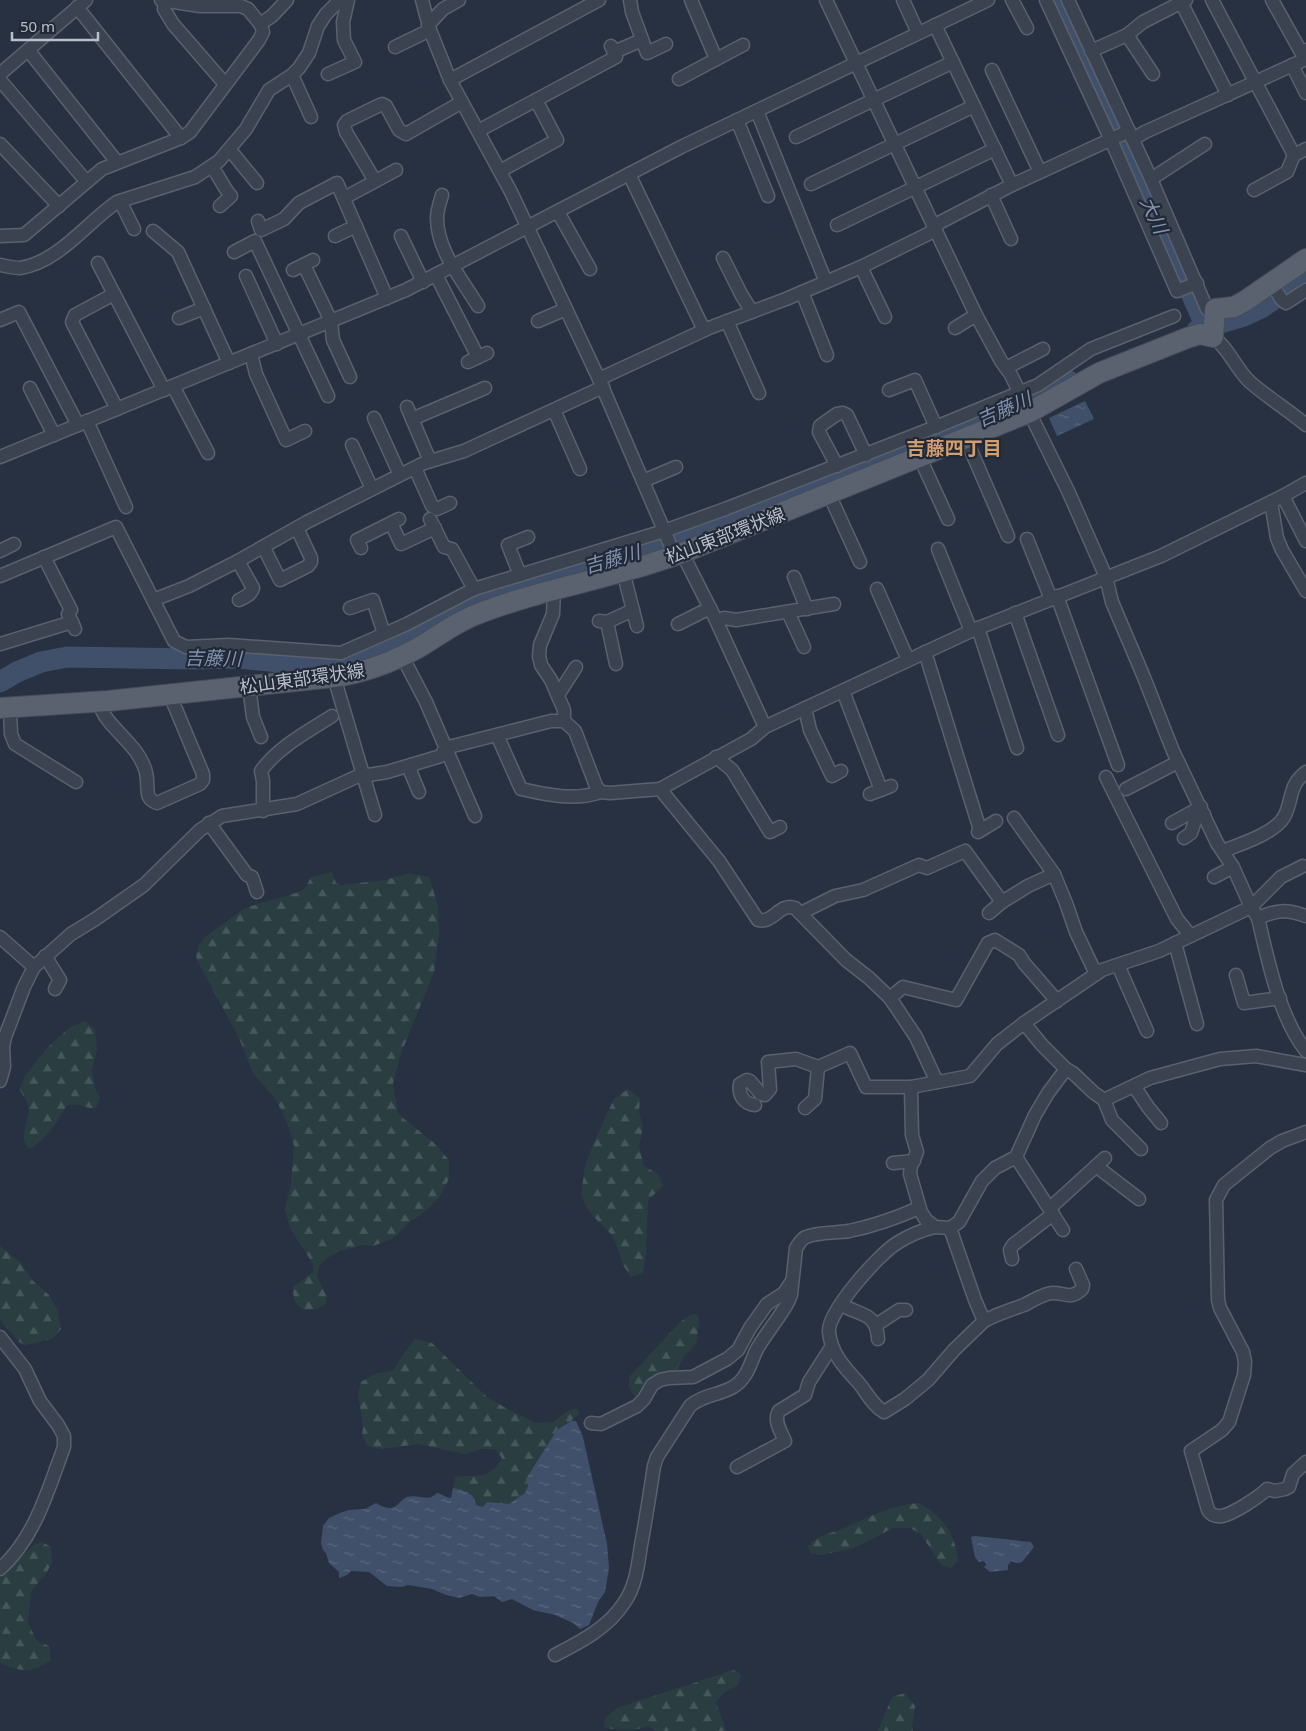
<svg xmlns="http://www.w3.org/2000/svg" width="1306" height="1731" viewBox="0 0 1306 1731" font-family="'Noto Sans','Noto Sans JP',sans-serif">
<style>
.forest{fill:url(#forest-firs)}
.water{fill:url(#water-ripples)}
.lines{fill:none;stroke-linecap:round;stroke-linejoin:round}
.river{stroke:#40506a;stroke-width:21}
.minor-casing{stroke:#5a616e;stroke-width:15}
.primary-casing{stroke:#464c5a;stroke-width:22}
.minor{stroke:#3c4350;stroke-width:12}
.primary{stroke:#5a6270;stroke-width:20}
.labels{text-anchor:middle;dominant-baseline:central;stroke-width:4.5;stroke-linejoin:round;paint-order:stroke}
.street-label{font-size:18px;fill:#b9bfcb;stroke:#212836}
.water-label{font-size:19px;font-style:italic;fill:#8293b0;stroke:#212836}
.neighbourhood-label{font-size:19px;font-weight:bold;fill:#d19e6e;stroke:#212836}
</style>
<defs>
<pattern id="forest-firs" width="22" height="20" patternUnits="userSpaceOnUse" patternTransform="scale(1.25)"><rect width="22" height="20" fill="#2a3e42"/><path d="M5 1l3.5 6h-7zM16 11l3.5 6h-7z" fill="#47585c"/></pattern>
<pattern id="water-ripples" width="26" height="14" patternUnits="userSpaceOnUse" patternTransform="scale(1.25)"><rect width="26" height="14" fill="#40506a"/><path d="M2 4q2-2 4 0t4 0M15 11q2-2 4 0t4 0" fill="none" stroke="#5a677e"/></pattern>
</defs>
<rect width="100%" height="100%" fill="#283141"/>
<g class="forest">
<path d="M 332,872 L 336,883 L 342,885 L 385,880 L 410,873 L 429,877 L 438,906 L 439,934 L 434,972 L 400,1056 L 393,1083 L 398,1114 L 433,1142 L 449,1160 L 449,1179 L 439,1198 L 422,1214 L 408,1223 L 398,1234 L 391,1239 L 373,1246 L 362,1245 L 337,1252 L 326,1259 L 319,1266 L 317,1276 L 327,1297 L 325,1305 C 307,1316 292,1309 293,1287 L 313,1272 L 313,1264 L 290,1228 L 285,1210 L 291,1182 L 294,1145 L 285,1117 L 274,1097 L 253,1073 L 239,1038 L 197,960 L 196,954 L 199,945 L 204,938 L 245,908 L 299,892 L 306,887 L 311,877 Z"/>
<path d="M 84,1021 L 95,1029 L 97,1050 L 92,1070 L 95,1088 L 100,1099 L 96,1108 C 85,1109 78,1103 67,1105 C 57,1122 47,1139 29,1149 C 16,1134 32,1121 28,1105 C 27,1100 22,1095 20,1090 L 24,1077 L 47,1048 L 69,1028 Z"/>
<polygon points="628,1089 640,1098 639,1112 643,1127 639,1147 644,1166 658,1174 663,1186 648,1200 646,1252 643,1273 631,1277 623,1265 616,1243 611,1234 592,1215 581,1196 585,1166 594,1142 614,1099"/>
<polygon points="0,1246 21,1263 32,1280 49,1295 58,1311 61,1329 52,1339 25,1345 19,1342 0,1320"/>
<polygon points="696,1314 699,1318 697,1342 691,1350 685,1355 675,1373 642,1394 634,1396 629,1387 629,1377 680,1322 690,1315"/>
<path d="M 415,1339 L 432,1343 L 486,1396 L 509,1410 L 536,1423 L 553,1422 L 569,1410 L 576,1409 L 580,1413 L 571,1421 L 557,1430 L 526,1479 L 528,1486 L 525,1493 L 509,1505 L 487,1502 L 483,1507 L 476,1505 L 473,1495 L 453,1488 L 455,1477 C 477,1474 490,1481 502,1458 L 495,1449 L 481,1449 L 465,1454 L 418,1444 L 381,1449 L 368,1446 L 362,1436 L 363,1427 L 358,1394 L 361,1382 L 375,1374 L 394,1370 L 402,1356 Z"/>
<path d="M 919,1503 C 942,1516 955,1533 958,1560 L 951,1568 L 941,1565 L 921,1534 L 910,1528 L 893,1528 L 854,1548 L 822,1555 L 811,1554 L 808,1546 C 820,1534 826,1535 842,1529 C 867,1518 891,1505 919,1503 Z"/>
<path d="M 42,1542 L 51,1547 L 52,1562 L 46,1574 L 31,1591 L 28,1623 L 37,1641 L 49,1646 L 51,1660 C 30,1674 23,1672 0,1663 L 0,1578 L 34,1545 Z"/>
<path d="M 734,1670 L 741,1675 L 738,1685 L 724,1693 L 716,1702 L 726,1731 L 656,1731 L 649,1726 C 636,1731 616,1731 604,1727 L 605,1718 L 617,1708 Z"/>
<polygon points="905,1693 915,1706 912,1727 913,1731 878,1731 892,1697"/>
</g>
<g class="water">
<polygon points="1085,401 1094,419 1057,436 1049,418"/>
<path d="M 571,1421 L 576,1421 L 583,1437 L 607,1544 L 609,1568 L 605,1592 L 598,1602 L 589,1625 L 580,1629 L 573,1623 L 555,1615 L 533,1610 L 512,1599 L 502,1602 L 494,1596 L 480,1597 L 472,1594 L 459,1598 L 446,1595 L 432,1589 L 408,1585 L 402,1587 L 387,1586 L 369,1572 L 351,1571 L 347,1575 L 339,1578 L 339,1572 L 329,1563 L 326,1553 L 323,1550 L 321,1543 L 323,1526 L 329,1518 L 340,1513 L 349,1510 L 365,1509 L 376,1503 C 380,1506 386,1508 391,1508 C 398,1507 401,1499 407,1497 C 419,1494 428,1503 437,1493 C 443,1494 446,1498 451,1498 L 453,1488 C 464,1491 475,1492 476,1505 L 483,1507 L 487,1502 L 509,1504 L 525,1493 L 528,1486 L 526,1479 L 557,1430 Z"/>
<polygon points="975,1536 1031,1542 1034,1547 1022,1562 1017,1563 1011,1561 1008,1565 1008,1570 990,1572 984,1567 987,1564 983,1561 979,1562 975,1557 971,1537"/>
</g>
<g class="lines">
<g class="river">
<polyline points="1056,0 1113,118 1206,327"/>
<polyline points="1197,330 1244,316 1261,308 1306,277"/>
<polyline points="0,682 17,672 41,662 67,657 195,659 238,658 320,666 341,664 355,660 393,641 472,600 641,551 773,503 978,421 1069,381"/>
</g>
<defs>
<g id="minor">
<polyline points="422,0 430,30 450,80 511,192 599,379 675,556"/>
<polyline points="630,0 632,12 647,53 666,44"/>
<polyline points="691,0 716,59"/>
<path d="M 826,0 L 976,315 L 1001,361 L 1011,375 L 1069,493 L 1106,577 L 1112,602 L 1143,675 L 1173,751 L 1217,843 L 1233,867 L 1251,907 L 1258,918 C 1268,960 1279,1017 1306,1051"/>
<polyline points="903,0 918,33"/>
<polyline points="1012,0 1027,28"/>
<polyline points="1046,0 1111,140 1177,291 1197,283"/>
<polyline points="1068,0 1151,179 1207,309 1215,309"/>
<polyline points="1212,0 1294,155"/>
<polyline points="1272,0 1301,52 1306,50"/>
<polyline points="165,1 164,9 173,24 225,84"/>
<polyline points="1181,2 1228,95"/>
<polyline points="77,7 181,138"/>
<polyline points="260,24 272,16 287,0"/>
<polyline points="428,25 443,9 459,0"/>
<polyline points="935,25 1012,185"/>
<polyline points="1127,35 1153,74"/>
<polyline points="395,47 430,30"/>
<polyline points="28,50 117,162"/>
<polyline points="1091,51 1127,35 1143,22 1186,0"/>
<polyline points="614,52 642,40"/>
<polyline points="1292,65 1306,93"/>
<polyline points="992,70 1040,172"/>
<polyline points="0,74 86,0"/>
<polyline points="328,74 355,62 344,40 343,22 348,0"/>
<polyline points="292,75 311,117"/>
<polyline points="679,79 743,45"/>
<polyline points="0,80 86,181"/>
<polyline points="450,80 599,0"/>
<polyline points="757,111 826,282"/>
<polyline points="737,120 768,196"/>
<polyline points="478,131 616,57 611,46"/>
<polyline points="796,137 953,62"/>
<polyline points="1133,139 1145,132 1306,59"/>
<polyline points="0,144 59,206"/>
<polyline points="230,150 257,183"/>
<path d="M 212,167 C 219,176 223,187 231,196 L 220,206"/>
<polyline points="500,171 557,140 536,100"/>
<polyline points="629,174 704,330"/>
<polyline points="1151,179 1205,144"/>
<polyline points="375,181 346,132 344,125 347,121 382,104 386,106 399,130 406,134 462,102"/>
<polyline points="811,184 974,106"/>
<polyline points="1254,190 1287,172 1294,155 1306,149"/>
<path d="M 442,195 C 440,202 437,211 437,218 C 437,251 462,279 478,306"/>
<polyline points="991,195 1011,239"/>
<polyline points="344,198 396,170"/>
<polyline points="120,201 134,229"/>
<polyline points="558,212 590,269"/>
<polyline points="258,221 261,230 284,219 299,203 337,183 387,298"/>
<polyline points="837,225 995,149"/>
<polyline points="933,226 1012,185 1129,131"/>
<polyline points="153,231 178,252 229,363"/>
<polyline points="0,236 24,235 102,169 181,138 190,132 259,40 263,32 261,25 248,9 241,6 200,6 161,0"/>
<polyline points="335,236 356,226"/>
<polyline points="401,236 423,282"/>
<polyline points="234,252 255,241 328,396"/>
<polyline points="723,258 741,294 752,312"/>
<polyline points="98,263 164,390"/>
<path d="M 0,265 C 6,266 14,268 20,268 C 59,262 86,223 117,202 L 195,177 L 219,161 L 246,129 L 269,90 L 292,75 L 299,68 L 309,53 L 318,26 L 326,14 L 340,0"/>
<polyline points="304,265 331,321 333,340 350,377"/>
<polyline points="861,267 885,317"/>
<polyline points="293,270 313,260"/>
<polyline points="436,275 478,357"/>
<polyline points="246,276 277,344"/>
<polyline points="1271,283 1282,300 1286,303 1306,290"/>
<polyline points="802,292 827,355"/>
<polyline points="114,294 75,315 72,322 117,409"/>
<polyline points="179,318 204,308"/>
<polyline points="0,320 19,312 78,425"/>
<polyline points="538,321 566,309"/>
<polyline points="727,321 759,393"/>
<polyline points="955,328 976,315"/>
<path d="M 1213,337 C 1229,348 1235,368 1250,382 C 1267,397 1288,410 1306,425"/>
<polyline points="251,354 256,374 286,440 305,431"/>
<polyline points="468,362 487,353"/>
<polyline points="1006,368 1043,349"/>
<polyline points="599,379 709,328 786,299 861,267 936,230"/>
<polyline points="173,386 208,453"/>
<polyline points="30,388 54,435"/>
<polyline points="889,390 915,380 936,427"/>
<polyline points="407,407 430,461"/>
<polyline points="554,410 580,469"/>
<polyline points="374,418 400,475"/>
<polyline points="412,419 485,388"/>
<polyline points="87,421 126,507"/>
<polyline points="966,439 1008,536"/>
<polyline points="352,445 372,489"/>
<polyline points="0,457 406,290 681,147 988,0"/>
<polyline points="920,458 948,519"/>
<polyline points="837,466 819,432 820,426 837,414 843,413 847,415 866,455"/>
<polyline points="415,468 432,506 437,509 450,503"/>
<polyline points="643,481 676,467"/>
<polyline points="829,494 860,562"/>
<polyline points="1283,496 1306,541"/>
<polyline points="1271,502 1277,538 1282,550 1306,591"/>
<polyline points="430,519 444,547 452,549 474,589"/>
<polyline points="391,523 401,544 435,528"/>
<polyline points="1027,539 1051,599"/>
<polyline points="264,548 280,580 308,566 311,562 311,558 297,528"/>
<polyline points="361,548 357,540 399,519"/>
<polyline points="938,549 971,631"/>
<polyline points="0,551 14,544"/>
<polyline points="682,553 715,618 765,727"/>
<polyline points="44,557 71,610 68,614 75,629"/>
<path d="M 238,561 L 253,588 C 251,595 245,597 239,600"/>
<polyline points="623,571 637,626"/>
<polyline points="520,575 508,545 528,537"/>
<polyline points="0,576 116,527 174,641 186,647 229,645 341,653 407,624 474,589 664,531 725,509 943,424 1038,385 1091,349 1174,316"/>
<polyline points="794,577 807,609"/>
<polyline points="554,589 553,614 540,645 539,656 541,665 551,680 564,710 564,721"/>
<polyline points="877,589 908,660"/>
<polyline points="1057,596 1118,765"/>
<polyline points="153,600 189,586 238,561 307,522 424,463 464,451 603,387"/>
<polyline points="350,608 373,600 384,634"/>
<polyline points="788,612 804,647"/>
<polyline points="1015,613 1058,735"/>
<polyline points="599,621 607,622 633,610"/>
<polyline points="717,621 724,618 736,620 834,604"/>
<polyline points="607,622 616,664"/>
<polyline points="678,624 710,608"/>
<polyline points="978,628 1017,748"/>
<polyline points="0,644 72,622"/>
<polyline points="925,652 980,830"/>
<polyline points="402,656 426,702 475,816"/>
<polyline points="334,677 375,815"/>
<polyline points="249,686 253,717 261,737"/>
<polyline points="843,691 881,790"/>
<polyline points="558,695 576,667"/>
<path d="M 99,702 C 104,724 129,738 140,758 C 144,765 147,773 147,780 C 148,790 145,799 157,803 L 200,784 L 203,780 L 203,774 L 170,695"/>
<polyline points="10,708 11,734 15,744 76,782"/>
<polyline points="805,708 810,730 832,776 841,771"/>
<path d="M 497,735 L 521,789 C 547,795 575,801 601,792"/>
<polyline points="716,757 732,770 770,832 780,827"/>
<polyline points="411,765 411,773 419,792"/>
<polyline points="1106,777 1177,919 1190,935"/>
<path d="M 660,789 L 719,861 L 758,920 C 773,924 780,902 795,908 L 846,960 L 869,978 L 890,998 L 916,1037 L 937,1082"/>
<polyline points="1126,789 1178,762"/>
<polyline points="870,794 891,786"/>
<path d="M 263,811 L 263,781 L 261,771 C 278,747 307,732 332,716"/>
<polyline points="1014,818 1054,874"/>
<polyline points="209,823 247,875 252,877 257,892"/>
<polyline points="1172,823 1201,807"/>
<polyline points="978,832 996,821"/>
<polyline points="1184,838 1191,833 1196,818 1204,814"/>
<path d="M 1223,851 C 1240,844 1274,834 1284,817 C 1293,801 1288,785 1306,772"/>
<polyline points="1214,877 1233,867"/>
<polyline points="801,913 835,896 863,890 919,865 927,868 965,851 1002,902 1028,886 1054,874 1066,903 1076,932 1096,974"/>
<polyline points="989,913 1002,902"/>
<path d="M 1258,918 C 1277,910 1286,909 1306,916"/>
<polyline points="0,937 34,967"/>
<polyline points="1175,943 1197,1024"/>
<polyline points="45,956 60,980 55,989"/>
<polyline points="1118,965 1147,1031"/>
<polyline points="1236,975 1244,1003 1280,998"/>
<polyline points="890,998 903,987 956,1000 988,943 995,940 1019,955 1024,963 1057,1001"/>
<polyline points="1024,1023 1042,1045 1066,1069 1073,1073 1093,1092 1104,1100 1150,1078 1220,1059 1256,1056 1306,1065"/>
<polyline points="0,1081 4,1067 3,1047 5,1037 24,987 34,967 71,934 94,920 144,885 200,830 222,816 297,804 356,777 387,772 441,756 445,748 551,721 564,721 575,731 596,786 601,792 610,793 660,789 751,739 765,727 971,631 1161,556 1283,496 1306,483"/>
<polyline points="1134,1086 1148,1107 1161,1123"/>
<polyline points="911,1087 912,1135 917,1152 911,1166 910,1174 921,1212 926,1220 935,1227"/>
<polyline points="1104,1100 1112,1120 1141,1149"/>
<path d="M 755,1105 C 744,1104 738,1095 740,1084 L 747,1080 L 750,1081 L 761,1094 L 765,1095 L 770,1089 L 768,1062 L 796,1059 L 818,1067 L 850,1053 L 866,1087 L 911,1087 L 970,1076 L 997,1044 L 1024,1023 L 1102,970 L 1159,951 L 1251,907 L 1281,877 L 1303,866"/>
<polyline points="805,1108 815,1099 818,1067"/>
<path d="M 1306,1132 L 1282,1141 L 1270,1148 L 1224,1185 L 1216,1200 L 1218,1300 L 1220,1308 L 1243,1352 L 1245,1362 L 1244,1375 L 1229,1422 L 1222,1430 L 1191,1451 L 1208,1510 C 1211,1515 1216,1517 1222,1516 C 1233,1514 1259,1497 1267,1489 L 1275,1491 L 1285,1489 L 1289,1487 L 1293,1474 L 1306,1462"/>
<polyline points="1016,1157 1063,1230"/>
<polyline points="893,1163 914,1161"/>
<polyline points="1096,1166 1139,1199"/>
<polyline points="1050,1208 1105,1158"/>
<path d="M 935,1227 L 950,1228 L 975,1300 L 984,1321 L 954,1350 L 928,1380 L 905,1399 L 884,1412 C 871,1404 867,1392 857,1381 C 844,1367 831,1353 829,1332 C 827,1312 879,1254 897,1243 C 908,1236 922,1230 935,1227 Z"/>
<polyline points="950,1228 959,1222 982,1181 995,1168 1016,1157 1035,1115 1048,1093 1066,1069"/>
<polyline points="1012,1259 1010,1250 1013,1245 1053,1214"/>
<path d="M 841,1304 C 858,1316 877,1311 878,1339"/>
<path d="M 984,1321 C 997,1314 1010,1310 1024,1305 C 1032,1301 1044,1293 1053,1293 C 1066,1293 1071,1300 1082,1289 L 1083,1285 L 1076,1269"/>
<polyline points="876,1325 899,1310 906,1310"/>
<path d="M 0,1337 L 25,1369 L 40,1401 L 58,1425 L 64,1436 L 64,1447 C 48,1490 35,1538 0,1569"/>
<polyline points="591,1423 601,1424 637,1406 644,1399 652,1385 660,1380 669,1378 693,1377 727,1359 738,1350 750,1328 767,1304 784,1293 792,1281"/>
<path d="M 737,1467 L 785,1441 C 781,1432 773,1420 779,1411 L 805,1395 L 809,1382 L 832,1346"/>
<path d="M 555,1655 C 580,1642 608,1628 624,1603 C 636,1586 638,1565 641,1545 C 646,1519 650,1492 654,1466 L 657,1457 L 690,1406 C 702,1395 720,1395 733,1387 C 747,1379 750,1364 756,1351 C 765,1334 779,1319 788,1302 L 791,1295 L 796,1248 C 799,1244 801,1239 806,1237 C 817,1232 837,1233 849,1231 C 874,1226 896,1218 919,1208"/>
</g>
<path id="primary" d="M 0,708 L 108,701 L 334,677 C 363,673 390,663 416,649 C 436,638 454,623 475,615 C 527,594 582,584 635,568 C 651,564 667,558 682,553 L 1030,412 L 1099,373 L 1187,338 L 1200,334 L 1213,337 L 1215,309 L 1234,307 L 1245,301 L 1306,259"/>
</defs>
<use href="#minor" class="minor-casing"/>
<use href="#primary" class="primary-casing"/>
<use href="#minor" class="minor"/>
<use href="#primary" class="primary"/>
</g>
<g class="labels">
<g class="street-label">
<text transform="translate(725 535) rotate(-21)">松山東部環状線</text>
<text transform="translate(302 678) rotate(-8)">松山東部環状線</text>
</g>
<g class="water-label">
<text transform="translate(1154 215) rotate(65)">大川</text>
<text transform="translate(1004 409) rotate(-24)">吉藤川</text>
<text transform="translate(612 559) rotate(-16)">吉藤川</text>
<text transform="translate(213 658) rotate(1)">吉藤川</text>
</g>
<g class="neighbourhood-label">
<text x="954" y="448">吉藤四丁目</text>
</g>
</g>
<path d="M12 32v8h86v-8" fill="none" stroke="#b9bfcb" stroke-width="2.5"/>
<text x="20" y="32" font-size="15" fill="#b9bfcb" stroke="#212836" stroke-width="4" paint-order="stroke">50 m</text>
</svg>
